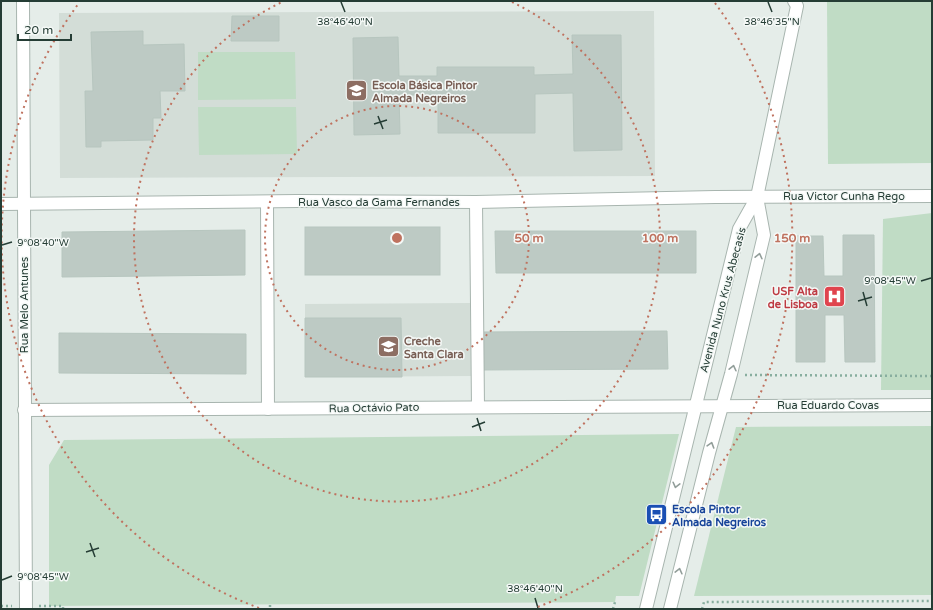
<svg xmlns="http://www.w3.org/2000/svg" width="933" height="610" viewBox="0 0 933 610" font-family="'Varela Round',sans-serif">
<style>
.built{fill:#d3ddd7}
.green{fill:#c0dcc5}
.building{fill:#bdcac4;stroke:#b7c6bf}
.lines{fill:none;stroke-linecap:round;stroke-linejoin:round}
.street-casing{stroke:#a8b5af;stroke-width:14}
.path{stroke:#88ae9f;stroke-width:2.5;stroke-dasharray:2 3;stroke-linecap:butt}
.street{stroke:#fff;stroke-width:12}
.oneway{stroke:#929e9a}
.ticks{fill:none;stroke:#253d35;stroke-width:1.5}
.ring{fill:none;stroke:#bf725f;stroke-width:2;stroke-dasharray:2 4}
.labels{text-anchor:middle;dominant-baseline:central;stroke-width:3;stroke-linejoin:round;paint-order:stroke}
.education-label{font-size:11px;font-weight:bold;fill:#785e54;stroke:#f5f9f7;text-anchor:start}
.street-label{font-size:11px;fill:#253d35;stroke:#f5f9f7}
.health-label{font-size:11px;font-weight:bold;fill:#be3a42;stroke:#f5f9f7;text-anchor:end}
.transit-label{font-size:11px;font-weight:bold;fill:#164399;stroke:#f5f9f7;text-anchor:start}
.ticks-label{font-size:10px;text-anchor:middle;fill:#253d35;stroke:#f5f9f7;stroke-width:3;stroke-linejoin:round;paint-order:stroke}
.centre{fill:#bf725f;stroke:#f5f9f7;stroke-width:2}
.ring-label{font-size:12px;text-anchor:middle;font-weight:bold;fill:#bf725f;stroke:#f5f9f7;stroke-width:3;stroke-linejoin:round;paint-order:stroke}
</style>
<rect width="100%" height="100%" fill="#e5ede9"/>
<g class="built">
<polygon points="654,11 655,176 60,178 59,13"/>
<polygon points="470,303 471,376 305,377 305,304"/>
</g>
<g class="green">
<polygon points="827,1 932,1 932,163 828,164"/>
<polygon points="198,52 295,52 296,99 198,100"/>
<polygon points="198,107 296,107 297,154 199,155"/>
<polygon points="932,213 932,390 881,390 883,219"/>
<polygon points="932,426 932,595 694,596 736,427"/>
<polygon points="679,434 639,596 616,596 615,602 49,606 49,465 64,440"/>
</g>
<g class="building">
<polygon points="232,16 279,16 279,41 231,41"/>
<polygon points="143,31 143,45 184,44 185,91 160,91 161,118 153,118 153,140 101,141 101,147 86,147 85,91 93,91 91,32"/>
<polygon points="572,35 621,35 622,150 574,151 573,93 535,94 535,133 438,133 438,95 399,95 400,134 354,135 353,38 398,37 399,76 437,76 437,67 534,67 534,75 573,74"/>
<rect x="305" y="227" width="135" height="48"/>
<polygon points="245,230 245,275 62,277 62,232"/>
<polygon points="495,231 696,231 696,273 496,273"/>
<polygon points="843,235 874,235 875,362 845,362 844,315 825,315 825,362 796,362 796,236 823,236 824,276 843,276"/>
<polygon points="305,318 401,318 402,377 305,377"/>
<polygon points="667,331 668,369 480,370 479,332"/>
<polygon points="59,333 246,334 246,374 59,373"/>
</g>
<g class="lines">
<defs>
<g id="street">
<polyline points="23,1 26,609"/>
<polyline points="267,202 268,409"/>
<polyline points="476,202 478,407"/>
<polyline points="1,204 297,201 476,202 715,197 932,196"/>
<polyline points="24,410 932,405"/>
<polyline points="646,609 739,229 757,197 797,6 794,1"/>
<polyline points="670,609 709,453 731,374 764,235 757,197"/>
</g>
</defs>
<use href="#street" class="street-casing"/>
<g class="path">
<polyline points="745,375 932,376"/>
<polyline points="270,605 270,609"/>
<polyline points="1,606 12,606"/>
<polyline points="39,606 63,606 63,609"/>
<polyline points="613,609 615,602"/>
<polyline points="702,609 704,602 932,601"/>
</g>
<use href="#street" class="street"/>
</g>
<defs><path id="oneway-chevron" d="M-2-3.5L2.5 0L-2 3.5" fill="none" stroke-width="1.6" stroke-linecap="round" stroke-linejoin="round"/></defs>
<g class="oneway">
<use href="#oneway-chevron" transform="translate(759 256) rotate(-77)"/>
<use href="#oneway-chevron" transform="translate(733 368) rotate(-77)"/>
<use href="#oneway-chevron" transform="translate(711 445) rotate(-73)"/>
<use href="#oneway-chevron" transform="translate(676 485) rotate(104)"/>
<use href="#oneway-chevron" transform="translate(679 571) rotate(-76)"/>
</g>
<path class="ticks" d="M 341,2 L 345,12M 768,2 L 772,12M 378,116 L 383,129M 374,124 L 387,120M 2,245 L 12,242M 921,281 L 931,278M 863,292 L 867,306M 858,301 L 872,297M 477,418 L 481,431M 472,427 L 485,422M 90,543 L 95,557M 86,552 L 99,548M 2,580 L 12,576M 535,598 L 538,608"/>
<g class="ring">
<circle cx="397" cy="238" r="132"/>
<path d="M512 2A263 263 0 1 1 282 2"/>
<path d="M259 608A395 395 0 0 1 79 3M715 3A395 395 0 0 1 535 608"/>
</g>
<defs>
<symbol id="school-square" viewBox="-11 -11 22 22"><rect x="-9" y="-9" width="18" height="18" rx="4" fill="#8d6e63" stroke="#f5f9f7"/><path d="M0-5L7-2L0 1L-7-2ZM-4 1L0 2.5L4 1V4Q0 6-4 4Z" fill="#fff"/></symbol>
<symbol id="hospital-square" viewBox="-11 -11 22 22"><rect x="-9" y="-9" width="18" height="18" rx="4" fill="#e0444e" stroke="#f5f9f7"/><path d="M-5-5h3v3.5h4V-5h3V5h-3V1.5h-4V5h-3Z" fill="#fff"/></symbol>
<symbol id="bus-square" viewBox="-11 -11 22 22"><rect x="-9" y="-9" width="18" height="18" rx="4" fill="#1a4fb4" stroke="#f5f9f7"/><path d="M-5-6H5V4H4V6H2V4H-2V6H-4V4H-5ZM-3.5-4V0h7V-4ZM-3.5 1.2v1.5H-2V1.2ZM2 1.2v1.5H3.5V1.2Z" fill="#fff"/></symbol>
</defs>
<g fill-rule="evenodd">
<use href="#school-square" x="344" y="78" width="25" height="25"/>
<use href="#hospital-square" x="822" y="284" width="25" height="25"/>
<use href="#school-square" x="376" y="334" width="25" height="25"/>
<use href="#bus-square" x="644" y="502" width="25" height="25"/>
</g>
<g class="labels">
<g class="education-label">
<text x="372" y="85">Escola Básica Pintor<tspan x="372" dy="13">Almada Negreiros</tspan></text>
<text x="404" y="341">Creche<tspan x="404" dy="13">Santa Clara</tspan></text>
</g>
<g class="street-label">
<text x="844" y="196">Rua Victor Cunha Rego</text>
<text x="379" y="202">Rua Vasco da Gama Fernandes</text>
<text transform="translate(723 300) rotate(-75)">Avenida Nuno Krus Abecasis</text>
<text transform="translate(24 305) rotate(-90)">Rua Melo Antunes</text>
<text x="828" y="405">Rua Eduardo Covas</text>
<text transform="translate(374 408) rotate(-1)">Rua Octávio Pato</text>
</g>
<g class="health-label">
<text x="818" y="291">USF Alta<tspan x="818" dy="13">de Lisboa</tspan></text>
</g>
<g class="transit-label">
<text x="672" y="509">Escola Pintor<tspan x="672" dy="13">Almada Negreiros</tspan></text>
</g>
</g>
<g class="ticks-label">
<text x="345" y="25">38°46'40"N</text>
<text x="772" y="25">38°46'35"N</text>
<text x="43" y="246">9°08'40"W</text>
<text x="890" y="284">9°08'45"W</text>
<text x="43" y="580">9°08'45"W</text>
<text x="535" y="592">38°46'40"N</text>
</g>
<circle cx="397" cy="238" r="6" class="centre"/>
<g class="ring-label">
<text x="529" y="242">50 m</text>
<text x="660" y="242">100 m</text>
<text x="792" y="242">150 m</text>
</g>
<rect width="933" height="610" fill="none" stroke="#253d35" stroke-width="4"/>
<path d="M18 34v6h53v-6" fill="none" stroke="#253d35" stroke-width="2"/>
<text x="24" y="34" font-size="12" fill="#253d35" stroke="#f5f9f7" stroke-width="3" paint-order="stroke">20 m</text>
</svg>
